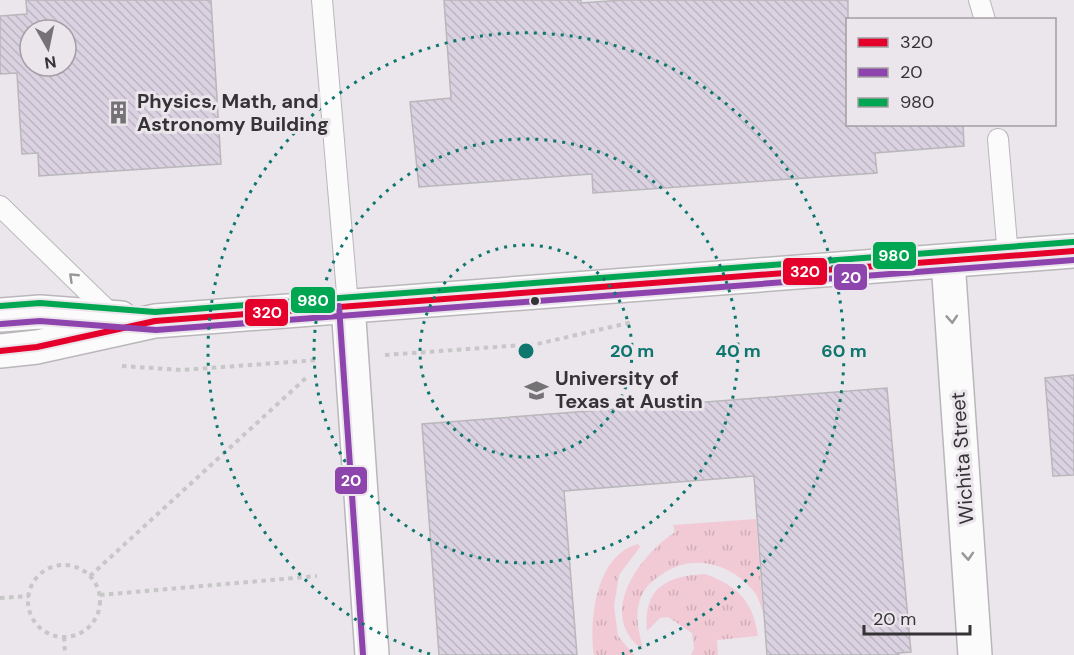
<svg xmlns="http://www.w3.org/2000/svg" width="1074" height="655" viewBox="0 0 1074 655" font-family="'DM Sans',sans-serif">
<style>
.grass{fill:url(#grass-tufts)}
.building{fill:url(#building-back-hatch);stroke:#b9b7bb;stroke-width:1.5;fill-rule:evenodd}
.lines{fill:none;stroke-linecap:round;stroke-linejoin:round}
.lane-casing{stroke:#bab7bb;stroke-width:22}
.street-casing{stroke:#bab7bb;stroke-width:36}
.secondary-casing{stroke:#bab7bb;stroke-width:36}
.path{stroke:#c7c7c7;stroke-width:4;stroke-dasharray:4.5 4.5;stroke-linecap:butt}
.lane{stroke:#fcfbfc;stroke-width:20}
.street{stroke:#fcfbfc;stroke-width:33}
.secondary{stroke:#fcfbfc;stroke-width:33}
.bus-1-casing{stroke:#ebe5ec;stroke-width:10}
.bus-2-casing{stroke:#ebe5ec;stroke-width:10}
.bus-3-casing{stroke:#ebe5ec;stroke-width:10}
.bus-1{stroke:#e4002b;stroke-width:6}
.bus-2{stroke:#8e44ad;stroke-width:6}
.bus-3{stroke:#00a651;stroke-width:6}
.oneway{stroke:#989798}
.ring{fill:none;stroke:#0f766e;stroke-width:3;stroke-dasharray:3 6}
.bus-dot{fill:#353335;stroke:#ebe5ec;stroke-width:2}
.labels{text-anchor:middle;dominant-baseline:central;stroke-width:6;stroke-linejoin:round;paint-order:stroke}
.poi-label{font-size:20px;font-weight:bold;fill:#353335;stroke:#ebe5ec;text-anchor:start}
.street-label{font-size:20px;fill:#353335;stroke:#ebe5ec}
.centre{fill:#0f766e;stroke:#ebe5ec;stroke-width:3}
.ring-label{font-size:18px;text-anchor:middle;font-weight:bold;fill:#0f766e;stroke:#ebe5ec;stroke-width:6;stroke-linejoin:round;paint-order:stroke}
.line-badge{stroke:#ebe5ec;stroke-width:2}
.badge-label{font-size:16px;text-anchor:middle;font-weight:bold;fill:#fff}
</style>
<defs>
<pattern id="grass-tufts" width="24" height="20" patternUnits="userSpaceOnUse" patternTransform="scale(1.5)"><rect width="24" height="20" fill="#f1cad6"/><path d="M3 7l-1-3M5 7V3M7 7l1-3M15 17l-1-3M17 17v-4M19 17l1-3" fill="none" stroke="#cfaeb8"/></pattern>
<pattern id="building-back-hatch" width="6" height="6" patternUnits="userSpaceOnUse" patternTransform="scale(1.5)"><rect width="6" height="6" fill="#dad2e1"/><path d="M-1 5l2 2M0 0l6 6M5-1l2 2" fill="none" stroke="#bcb5c2"/></pattern>
</defs>
<rect width="100%" height="100%" fill="#eae6eb"/>
<g class="grass">
<path d="M 756,519 L 763,614 C 761,607 759,598 755,593 C 733,564 694,553 664,573 C 653,580 644,587 640,600 C 634,616 640,635 643,650 C 596,615 638,557 675,532 L 673,525 Z"/>
<path d="M 638,544 L 640,547 L 619,575 L 614,606 L 618,636 L 634,655 L 594,655 C 589,619 596,555 638,544 Z"/>
<path d="M 705,574 C 738,586 753,601 758,636 L 717,640 L 718,655 L 691,655 L 694,648 L 692,633 L 668,617 L 660,618 L 647,631 C 643,588 666,576 705,574 Z"/>
</g>
<g class="building">
<path d="M 26,0 L 211,0 L 221,164 L 39,176 L 38,153 L 22,154 L 17,73 L 0,74 L 0,16 L 27,14 ZM 30,30 L 66,30 L 66,66 L 30,66 Z"/>
<polygon points="444,0 581,0 581,3 623,0 848,0 848,124 963,124 964,146 875,153 877,173 593,193 592,174 419,187 410,102 451,98"/>
<polygon points="1074,375 1074,475 1053,476 1045,378"/>
<polygon points="887,388 911,652 898,653 899,655 767,655 754,476 564,491 577,655 439,655 422,424"/>
</g>
<g class="lines">
<defs>
<g id="lane">
<polyline points="322,0 348,305"/>
<polyline points="979,0 985,20"/>
<polyline points="998,139 1008,256"/>
<polyline points="0,206 115,318"/>
</g>
<polyline id="street" points="948,261 975,655"/>
<g id="secondary">
<polyline points="348,305 372,655"/>
<polyline points="0,315 40,312 121,318"/>
<polyline points="0,351 37,347 155,321 1074,251"/>
</g>
</defs>
<use href="#lane" class="lane-casing"/>
<use href="#street" class="street-casing"/>
<use href="#secondary" class="secondary-casing"/>
<g class="path">
<polyline points="385,355 537,344 633,322"/>
<polyline points="122,366 182,370 318,360"/>
<circle cx="64" cy="601" r="36"/>
<polyline points="90,576 307,377"/>
<polyline points="100,595 317,576"/>
<polyline points="0,598 29,596"/>
<polyline points="64,637 65,655"/>
</g>
<use href="#lane" class="lane"/>
<use href="#street" class="street"/>
<use href="#secondary" class="secondary"/>
<defs>
<polyline id="bus-1" points="0,351 37,347 155,321 1074,251"/>
<g id="bus-2">
<polyline points="339,306 363,655"/>
<polyline points="1,324 40,321 156,330 1074,260"/>
</g>
<polyline id="bus-3" points="0,306 40,303 155,312 1073,242"/>
</defs>
<use href="#bus-1" class="bus-1-casing"/>
<use href="#bus-2" class="bus-2-casing"/>
<use href="#bus-3" class="bus-3-casing"/>
<use href="#bus-1" class="bus-1"/>
<use href="#bus-2" class="bus-2"/>
<use href="#bus-3" class="bus-3"/>
</g>
<defs><path id="oneway-chevron" d="M-2-3.5L2.5 0L-2 3.5" fill="none" stroke-width="1.6" stroke-linecap="round" stroke-linejoin="round" transform="scale(1.5)"/></defs>
<g class="oneway">
<use href="#oneway-chevron" transform="translate(73 277) rotate(-136)"/>
<use href="#oneway-chevron" transform="translate(952 319) rotate(86)"/>
<use href="#oneway-chevron" transform="translate(968 556) rotate(86)"/>
</g>
<g class="ring">
<circle cx="526" cy="351" r="106"/>
<circle cx="526" cy="351" r="212"/>
<path d="M430 654A318 318 0 1 1 622 654"/>
</g>
<defs>
<symbol id="building-bare" viewBox="-9 -9 18 18"><path d="M-4-6H4V6H1V3H-1V6H-4ZM-2.5-4.3h1.7v1.8h-1.7ZM.8-4.3h1.7v1.8H.8ZM-2.5-1h1.7V.8h-1.7ZM.8-1h1.7V.8H.8Z" fill="#747275" stroke="#ebe5ec" stroke-width="2.5" paint-order="stroke"/></symbol>
<symbol id="university-bare" viewBox="-9 -9 18 18"><path d="M0-5L7-2L0 1L-7-2ZM-4 1L0 2.5L4 1V4Q0 6-4 4Z" fill="#747275" stroke="#ebe5ec" stroke-width="2.5" paint-order="stroke"/></symbol>
</defs>
<g fill-rule="evenodd">
<use href="#building-bare" x="102" y="96" width="33" height="33"/>
<use href="#university-bare" x="520" y="374" width="33" height="33"/>
</g>
<circle class="bus-dot" cx="535" cy="301" r="5"/>
<g class="labels">
<g class="poi-label">
<text x="137" y="101">Physics, Math, and<tspan x="137" dy="23">Astronomy Building</tspan></text>
<text x="555" y="378">University of<tspan x="555" dy="23">Texas at Austin</tspan></text>
</g>
<g class="street-label">
<text transform="translate(962 458) rotate(-94)">Wichita Street</text>
</g>
</g>
<circle cx="526" cy="351" r="9" class="centre"/>
<g class="ring-label">
<text x="632" y="357">20 m</text>
<text x="738" y="357">40 m</text>
<text x="844" y="357">60 m</text>
</g>
<g class="line-badge">
<rect x="872" y="241" width="45" height="29" rx="6" fill="#00a651"/>
<rect x="782" y="257" width="46" height="29" rx="6" fill="#e4002b"/>
<rect x="833" y="263" width="35" height="28" rx="6" fill="#8e44ad"/>
<rect x="290" y="286" width="46" height="28" rx="6" fill="#00a651"/>
<rect x="244" y="298" width="45" height="29" rx="6" fill="#e4002b"/>
<rect x="334" y="466" width="34" height="29" rx="6" fill="#8e44ad"/>
</g>
<g class="badge-label">
<text x="894" y="261">980</text>
<text x="805" y="277">320</text>
<text x="851" y="283">20</text>
<text x="313" y="306">980</text>
<text x="267" y="318">320</text>
<text x="351" y="486">20</text>
</g>
<rect x="846" y="18" width="210" height="108" fill="#ebe5ec" stroke="#a29ea3" stroke-width="1.5"/>
<rect x="858" y="38" width="30" height="9" fill="#e4002b" stroke="#a29ea3" stroke-width="1.5"/>
<text x="900" y="48" font-size="18" fill="#353335">320</text>
<rect x="858" y="68" width="30" height="9" fill="#8e44ad" stroke="#a29ea3" stroke-width="1.5"/>
<text x="900" y="78" font-size="18" fill="#353335">20</text>
<rect x="858" y="98" width="30" height="9" fill="#00a651" stroke="#a29ea3" stroke-width="1.5"/>
<text x="900" y="108" font-size="18" fill="#353335">980</text>
<g transform="translate(48 48) rotate(171)"><circle r="28" fill="#ebe5ec" stroke="#a29ea3" stroke-width="1.5"/>
<path d="M0-4.5L10 22L0 15L-10 22Z" fill="#747275"/>
<text y="-9" font-size="16" font-weight="bold" text-anchor="middle" fill="#353335">N</text>
</g>
<path d="M864 625v9h106v-9" fill="none" stroke="#353335" stroke-width="3"/>
<text x="873" y="625" font-size="18" fill="#353335" stroke="#ebe5ec" stroke-width="4.5" paint-order="stroke">20 m</text>
</svg>
